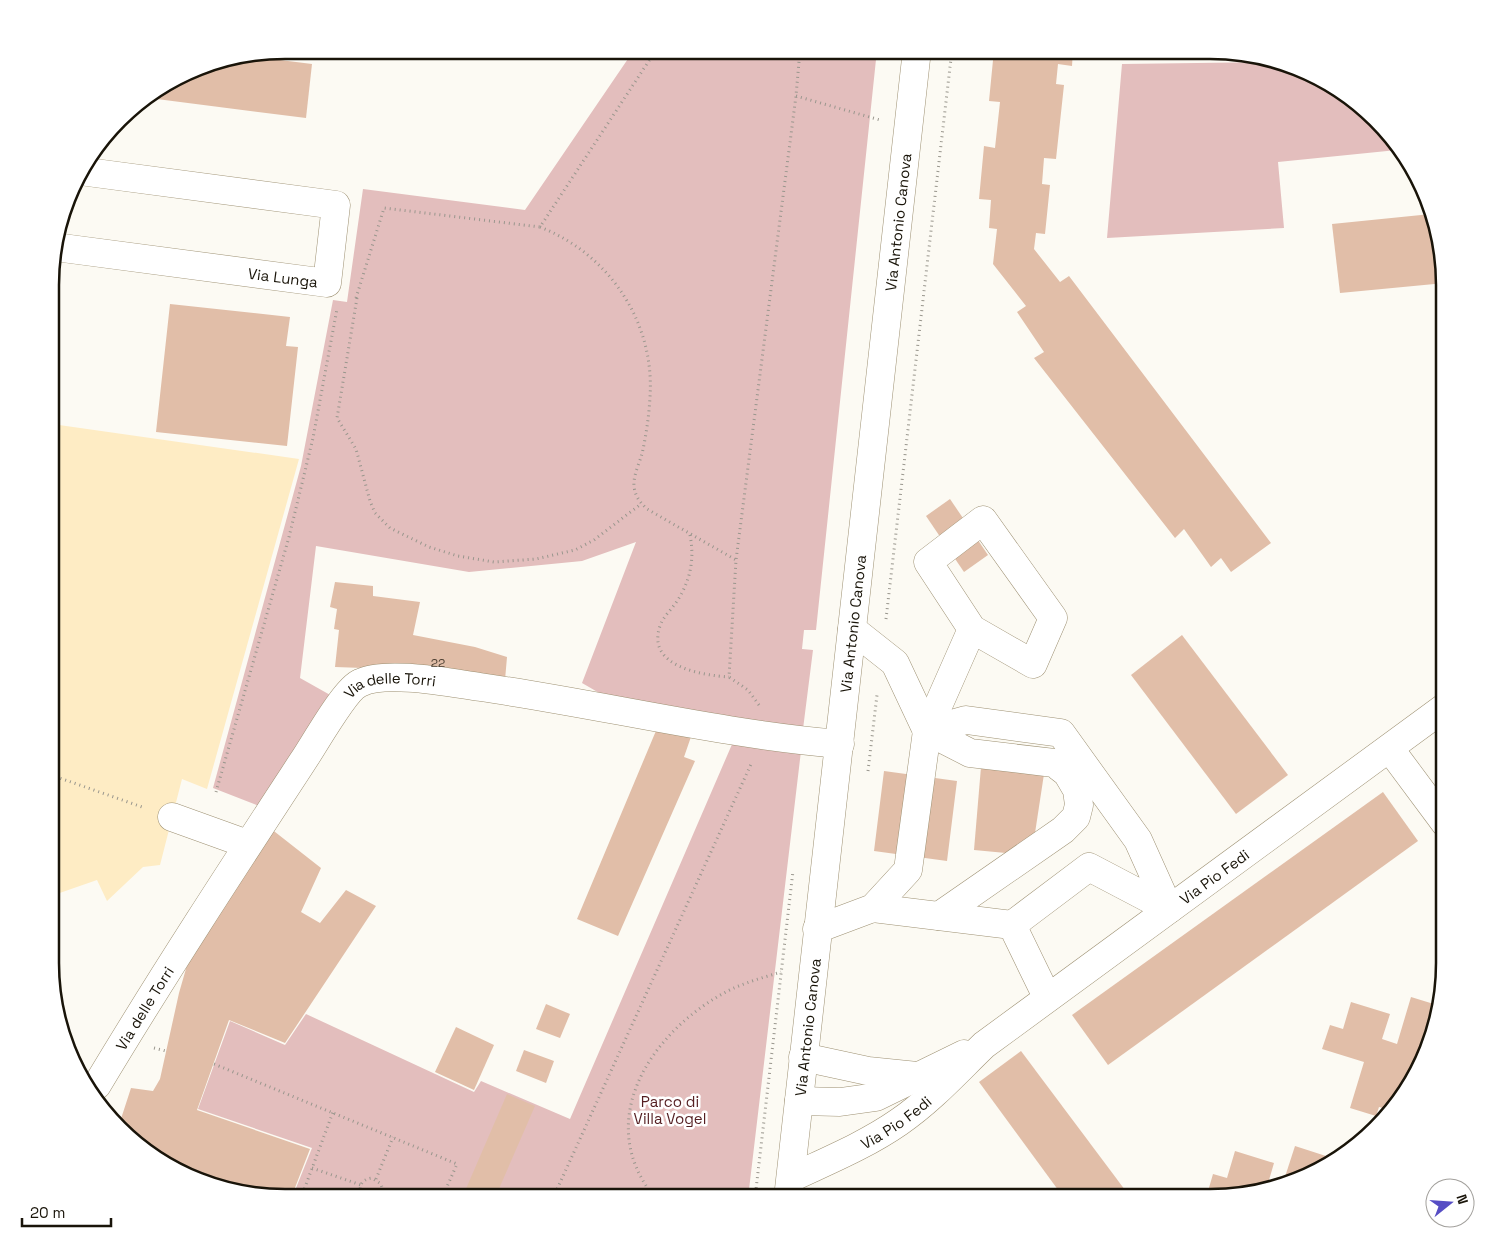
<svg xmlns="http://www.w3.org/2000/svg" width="1495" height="1248" viewBox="0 0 1495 1248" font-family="'Space Grotesk',sans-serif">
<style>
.built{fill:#feecc4}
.green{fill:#e3bebd}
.building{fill:#e1bea8}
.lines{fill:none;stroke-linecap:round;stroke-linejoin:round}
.minor-casing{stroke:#9e9173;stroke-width:29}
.path{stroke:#99968d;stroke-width:3;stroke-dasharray:1 4;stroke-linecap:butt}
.minor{stroke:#fff;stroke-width:28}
.labels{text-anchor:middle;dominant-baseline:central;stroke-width:5;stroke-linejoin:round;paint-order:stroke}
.number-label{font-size:12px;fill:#4b3e31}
.street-label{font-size:15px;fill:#191409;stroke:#fff}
.park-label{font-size:15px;fill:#541e21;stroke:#fff}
.rim{fill:none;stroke:#191409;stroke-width:2.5}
</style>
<rect width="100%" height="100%" fill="#fcfaf3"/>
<polygon class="built" points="52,424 299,459 207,789 182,779 160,865 143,867 107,901 97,880 51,896"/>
<g class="green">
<polygon points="634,50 877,50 816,630 804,630 802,649 813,650 803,729 608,698 582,683 636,542 582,561 469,572 316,546 300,678 332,696 259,806 213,788 301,466 333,300 347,302 363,189 525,210"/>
<polygon points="1277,62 1300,68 1376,119 1397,150 1278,162 1284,228 1107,238 1122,64"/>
<polygon points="733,742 801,751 748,1198 292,1198 312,1148 198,1109 230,1021 285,1045 306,1014 474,1092 481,1081 570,1119"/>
</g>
<g class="building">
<polygon points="994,50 1073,50 1072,66 1058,64 1056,84 1064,85 1056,159 1044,158 1042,184 1050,185 1045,234 1036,233 1034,249 1060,282 1069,276 1271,543 1231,572 1221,558 1211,567 1184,529 1175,538 1034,358 1044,352 1017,312 1026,306 993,264 997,229 989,228 991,200 979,199 984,146 995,148 1000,102 989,101"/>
<polygon points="249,56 312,64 306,118 149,98 209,63"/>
<polygon points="1431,214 1445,283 1340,293 1332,224"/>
<polygon points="52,285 58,285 53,322 52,322"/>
<polygon points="170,304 290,317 286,346 298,347 287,446 156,432"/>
<polygon points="950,499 988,555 964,572 926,516"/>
<polygon points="335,582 373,586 373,596 420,602 413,635 475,647 507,657 505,680 420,670 335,667 339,630 334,629 337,609 330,607"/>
<polygon points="1182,635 1288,775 1236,814 1131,675"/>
<polygon points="658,726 693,731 684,757 695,761 618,936 577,919"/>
<polygon points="981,767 1044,774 1035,833 1006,853 974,850"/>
<polygon points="884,771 957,781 947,861 874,851"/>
<polygon points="1383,792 1418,841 1108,1065 1072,1015"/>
<polygon points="270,828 321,868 301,912 320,923 346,890 376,906 285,1043 229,1020 197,1110 310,1149 291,1198 270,1198 195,1180 183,1172 184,1168 169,1163 118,1128 131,1088 153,1091 160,1079 179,993 194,941"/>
<polygon points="1411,997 1437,1005 1421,1067 1390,1110 1379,1107 1376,1116 1350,1108 1364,1062 1322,1049 1330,1025 1343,1029 1351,1002 1390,1014 1382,1039 1397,1044"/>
<polygon points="546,1004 570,1014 560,1038 536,1029"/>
<polygon points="456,1027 494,1045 474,1090 435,1072"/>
<polygon points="524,1050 554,1061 546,1083 516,1071"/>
<polygon points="1021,1051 1131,1198 1064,1198 979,1082"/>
<polygon points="507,1094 535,1106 495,1198 462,1198"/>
<polygon points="1295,1146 1329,1157 1328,1162 1300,1180 1283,1183"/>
<polygon points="1235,1151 1274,1163 1267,1187 1206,1198 1213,1174 1227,1178"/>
</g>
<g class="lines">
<defs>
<g id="minor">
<path id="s1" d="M 55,247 L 327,283 L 336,205 L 80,171"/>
<polyline points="852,629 895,663 927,731 970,753 1054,763 1067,773 1077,790 1079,805 1076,817 1063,830 939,916"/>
<polyline points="927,731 966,720 1061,733 1138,840 1169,909 1089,867 1012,925"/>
<polyline points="1390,749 1445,823"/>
<polyline points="172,817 247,844"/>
<polyline points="873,908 1012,925 1047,997"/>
<polyline points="817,929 873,908 908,870 927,731 972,629 1033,664 1053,618 983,520 928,562 972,629"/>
<polyline points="803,1057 868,1071 917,1076"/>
<path id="s2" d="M 91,1090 L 97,1085 C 163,975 233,868 303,761 C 314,745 345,689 360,683 C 386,670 451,683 480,687 C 600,704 719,734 840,744"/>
<polyline points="799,1101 840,1102 876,1097 964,1054"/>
<path id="s3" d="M 791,1178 C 827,1161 866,1145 899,1122 C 931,1100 957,1071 984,1045 L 1445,707"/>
<path id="s4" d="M 788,1198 L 917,50"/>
</g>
</defs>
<use href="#minor" class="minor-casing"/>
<g class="path">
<polyline points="796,96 880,120"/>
<path d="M 540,227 C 609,254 655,322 650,397 C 649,416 646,436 642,454 C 639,464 633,476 634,487 C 636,498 640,502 647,509 L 736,560"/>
<polyline points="356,298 384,208 540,227 656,50"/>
<polyline points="357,298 337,418 356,449 370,501 375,513 390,528 429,547 458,556 494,562 536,559 575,550 594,540 641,504"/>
<path d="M 690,535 C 695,560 690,583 675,604 C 670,611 663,617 660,626 C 646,667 702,675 729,677"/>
<polyline points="886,619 952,50"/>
<polyline points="759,705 748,690 729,677 736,560 796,96 800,50"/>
<polyline points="868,771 877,695"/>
<polyline points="51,775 145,808"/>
<polyline points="216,792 289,537 313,438 337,309"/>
<polyline points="154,1048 166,1051"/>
<polyline points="214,1064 457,1164 442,1198"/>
<polyline points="312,1168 361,1185"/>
<polyline points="376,1179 393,1137"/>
<polyline points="382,1194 392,1198"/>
<polyline points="301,1198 333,1112"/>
<path d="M 363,1198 C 357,1188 361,1179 372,1178 L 381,1184 L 383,1191 L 379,1198"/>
<polyline points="553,1198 752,762"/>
<path d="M 655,1198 C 592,1121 651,1033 724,993 C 742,983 762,978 781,972"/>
<polyline points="755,1198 793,871"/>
</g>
<use href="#minor" class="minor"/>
</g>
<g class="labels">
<g class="number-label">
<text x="438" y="663">22</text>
</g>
<g class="street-label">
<text stroke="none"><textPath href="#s4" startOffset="982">Via Antonio Canova</textPath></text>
<text stroke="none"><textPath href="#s1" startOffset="230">Via Lunga</textPath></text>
<text stroke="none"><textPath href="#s4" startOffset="578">Via Antonio Canova</textPath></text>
<text stroke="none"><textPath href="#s2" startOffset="518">Via delle Torri</textPath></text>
<text stroke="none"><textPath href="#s3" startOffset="522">Via Pio Fedi</textPath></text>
<text stroke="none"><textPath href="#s2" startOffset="98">Via delle Torri</textPath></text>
<text stroke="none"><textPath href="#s4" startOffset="172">Via Antonio Canova</textPath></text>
<text stroke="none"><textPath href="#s3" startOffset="119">Via Pio Fedi</textPath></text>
</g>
<g class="park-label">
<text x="670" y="1101">Parco di<tspan x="670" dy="17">Villa Vogel</tspan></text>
</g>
</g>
<path d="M0 0H1495V1248H0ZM285 59H1210A226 226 0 0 1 1436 285V963A226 226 0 0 1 1210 1189H285A226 226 0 0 1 59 963V285A226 226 0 0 1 285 59Z" fill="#fff" fill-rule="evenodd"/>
<path class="rim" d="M285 59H1210A226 226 0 0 1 1436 285V963A226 226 0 0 1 1210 1189H285A226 226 0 0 1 59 963V285A226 226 0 0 1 285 59Z"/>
<g transform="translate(1450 1203) rotate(73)"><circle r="24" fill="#ffffff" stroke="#a3a19d"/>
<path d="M0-4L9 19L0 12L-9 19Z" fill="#564dc4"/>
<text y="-8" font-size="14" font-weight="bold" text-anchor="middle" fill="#191409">N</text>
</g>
<path d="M22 1218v8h89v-8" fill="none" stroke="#191409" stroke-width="2.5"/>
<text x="30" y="1218" font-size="15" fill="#191409" stroke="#ffffff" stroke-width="4" paint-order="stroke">20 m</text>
</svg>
